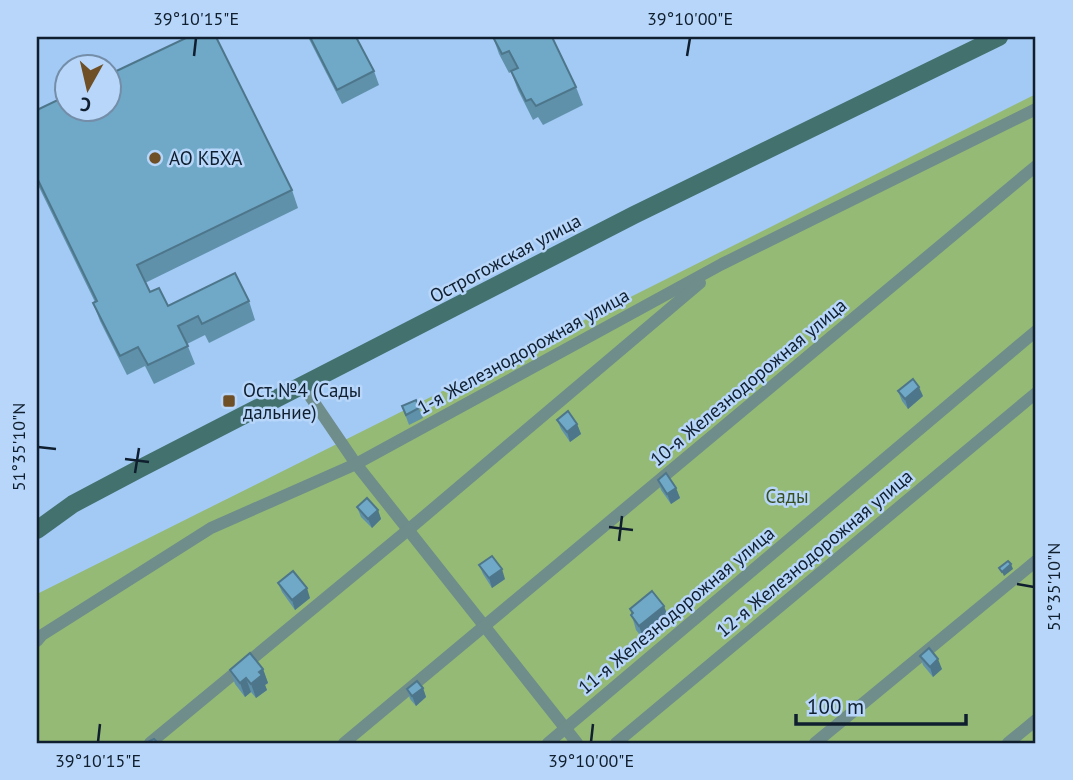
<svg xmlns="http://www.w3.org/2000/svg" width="1073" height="780" viewBox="0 0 1073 780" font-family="'PT Sans',sans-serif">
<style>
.green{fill:#95ba75}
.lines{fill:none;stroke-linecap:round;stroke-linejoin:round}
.street{stroke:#6f8d8b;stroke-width:12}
.secondary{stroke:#43716e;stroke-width:18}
.wall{fill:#6091ab}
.shaded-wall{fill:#4e768b}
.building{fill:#70a9c7;stroke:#4e768b;stroke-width:2}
.ticks{fill:none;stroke:#101f2f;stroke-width:2.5}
.poi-dot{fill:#6f4f25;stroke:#b7d6f9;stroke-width:2.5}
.labels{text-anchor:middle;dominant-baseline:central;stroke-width:5;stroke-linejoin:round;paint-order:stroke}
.poi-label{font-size:19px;fill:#101f2f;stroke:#b7d6f9;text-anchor:start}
.street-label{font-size:19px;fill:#101f2f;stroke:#b7d6f9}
.park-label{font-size:19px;fill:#374f21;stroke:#b7d6f9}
.neatline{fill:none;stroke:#101f2f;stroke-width:2.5}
.ticks-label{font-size:18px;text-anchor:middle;fill:#101f2f}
</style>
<rect width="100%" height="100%" fill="#a3caf5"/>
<polygon class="green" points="1036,94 1036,743 37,743 37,594"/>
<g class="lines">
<g class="street">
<polyline points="303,386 356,464 577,743"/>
<polyline points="37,641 42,635 211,528 356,464 722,264 1036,109"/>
<polyline points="150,743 408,530 700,283"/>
<polyline points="344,743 1036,166"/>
<polyline points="548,743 1036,331"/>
<polyline points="616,743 1036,393"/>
<polyline points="815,743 1036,561"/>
<polyline points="1008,743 1036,720"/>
</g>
<polyline class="secondary" points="37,530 73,504 141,468 634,215 999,37"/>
</g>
<g class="wall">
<polygon points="308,37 356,37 374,71 379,85 342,104"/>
<polygon points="493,37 576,87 583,105 543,125 538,117 533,120 518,90 511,72 509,73 499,54"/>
<polygon points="37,110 292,190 298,208 145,283 150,292 168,306 249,301 255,320 209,343 205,335 187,344 195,364 154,384 145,366 127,375 100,321 93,303 95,302 37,183"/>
<polygon points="898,391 923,396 908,409 902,401"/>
<polygon points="402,406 419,408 423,418 409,425"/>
<polygon points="557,420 577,424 581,434 570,442 561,429"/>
<polygon points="658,480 676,488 680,498 671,504 661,490"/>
<polygon points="357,507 378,510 381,519 372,528 361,517"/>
<polygon points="479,565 505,579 492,588 483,574"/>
<polygon points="278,583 310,598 295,610 282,592"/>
<polygon points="664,606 669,620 644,640 636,630 630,609"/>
<polygon points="920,656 942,669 933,677 923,665"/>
<polygon points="263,669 268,683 265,685 267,690 256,698 251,692 245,697 235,684 230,670"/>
<polygon points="423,688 426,697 416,706 410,699 407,689"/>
</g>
<g class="shaded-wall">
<polygon points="919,387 923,396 908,409 905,399"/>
<polygon points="577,424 581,434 570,442 567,432"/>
<polygon points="676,488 680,498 671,504 667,494"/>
<polygon points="378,510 381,519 372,528 368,519"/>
<polygon points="1011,564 1013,569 1004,576 1002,572"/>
<polygon points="502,569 505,579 492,588 489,578"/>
<polygon points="307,588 310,598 295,610 292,600"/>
<polygon points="664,606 669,620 644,640 639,626"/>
<polygon points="938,659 942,669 933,677 930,667"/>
<polygon points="263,669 268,683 265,685 267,690 256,698 251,684 259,672"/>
<polygon points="246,678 251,692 245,697 240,683"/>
<polygon points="423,688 426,697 416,706 412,696"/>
</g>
<g class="building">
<polygon points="188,37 216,37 292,190 137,265 150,292 159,288 168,306 235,273 249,301 202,324 198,316 178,326 188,346 148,365 138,347 120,356 93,303 97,301 37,178 37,110 66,96 66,108 108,108 108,75"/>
<polygon points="310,37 356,37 374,71 337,90"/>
<polygon points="493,37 552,37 576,87 536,106 531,99 526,101 511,71 518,68 509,51 502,54"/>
<polygon points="913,379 919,387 905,399 898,391"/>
<polygon points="416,400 419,408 406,415 402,406"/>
<polygon points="568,411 577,424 567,432 557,420"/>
<polygon points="666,473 676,488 667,494 658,480"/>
<polygon points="367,498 378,510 368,519 357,507"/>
<polygon points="492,556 502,569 489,578 479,565"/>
<polygon points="1008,561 1011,564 1002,572 999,568"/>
<polygon points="293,571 307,588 292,600 278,583"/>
<polygon points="652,591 664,606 639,626 631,615 633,613 630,609"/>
<polygon points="929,648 938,659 930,667 920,656"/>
<polygon points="250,653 263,669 259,672 262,675 251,684 246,678 240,683 230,670"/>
<polygon points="417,681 423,688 412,696 407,689"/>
<polygon points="154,739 158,743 146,743"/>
</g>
<path class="ticks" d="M 194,56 L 196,38M 687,56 L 690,38M 38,447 L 56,449M 125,459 L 149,462M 135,473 L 139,448M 609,527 L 633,530M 619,541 L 622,516M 1017,584 L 1034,587M 98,742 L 100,724M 591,742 L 593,724"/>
<g class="poi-dot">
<circle cx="155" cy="158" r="7"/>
<rect x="222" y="394" width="14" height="14" rx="3.5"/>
</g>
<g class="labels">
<g class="poi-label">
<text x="169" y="158">АО КБХА</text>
<text x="243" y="390">Ост. №4 (Сады<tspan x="243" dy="22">дальние)</tspan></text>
</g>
<g class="street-label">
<text transform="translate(505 258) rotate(-28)">Острогожская улица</text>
<text transform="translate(523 351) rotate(-29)">1-я Железнодорожная улица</text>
<text transform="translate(748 382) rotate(-40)">10-я Железнодорожная улица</text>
<text transform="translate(814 553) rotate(-40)">12-я Железнодорожная улица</text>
<text transform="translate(676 610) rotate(-40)">11-я Железнодорожная улица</text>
</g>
<g class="park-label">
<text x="787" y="496">Сады</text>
</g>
</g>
<rect width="1073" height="780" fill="none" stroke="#b7d6f9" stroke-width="77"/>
<g transform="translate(88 88) rotate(188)"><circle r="33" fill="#b7d6f9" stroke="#748da8" stroke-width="2"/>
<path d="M0-5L12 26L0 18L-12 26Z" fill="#6f4f25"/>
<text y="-10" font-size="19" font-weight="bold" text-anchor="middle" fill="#101f2f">С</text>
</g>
<path d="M796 714v10h170v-10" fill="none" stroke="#101f2f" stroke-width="3.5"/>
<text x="807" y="714" font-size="21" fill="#101f2f" stroke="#b7d6f9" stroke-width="5" paint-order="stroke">100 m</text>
<rect x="38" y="38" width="996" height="704" class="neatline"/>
<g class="ticks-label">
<text x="196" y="25">39°10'15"E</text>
<text x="690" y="25">39°10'00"E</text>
<text transform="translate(19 447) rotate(-90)" y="6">51°35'10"N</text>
<text transform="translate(1054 587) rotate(-90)" y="6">51°35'10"N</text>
<text x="98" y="767">39°10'15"E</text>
<text x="591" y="767">39°10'00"E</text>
</g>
</svg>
